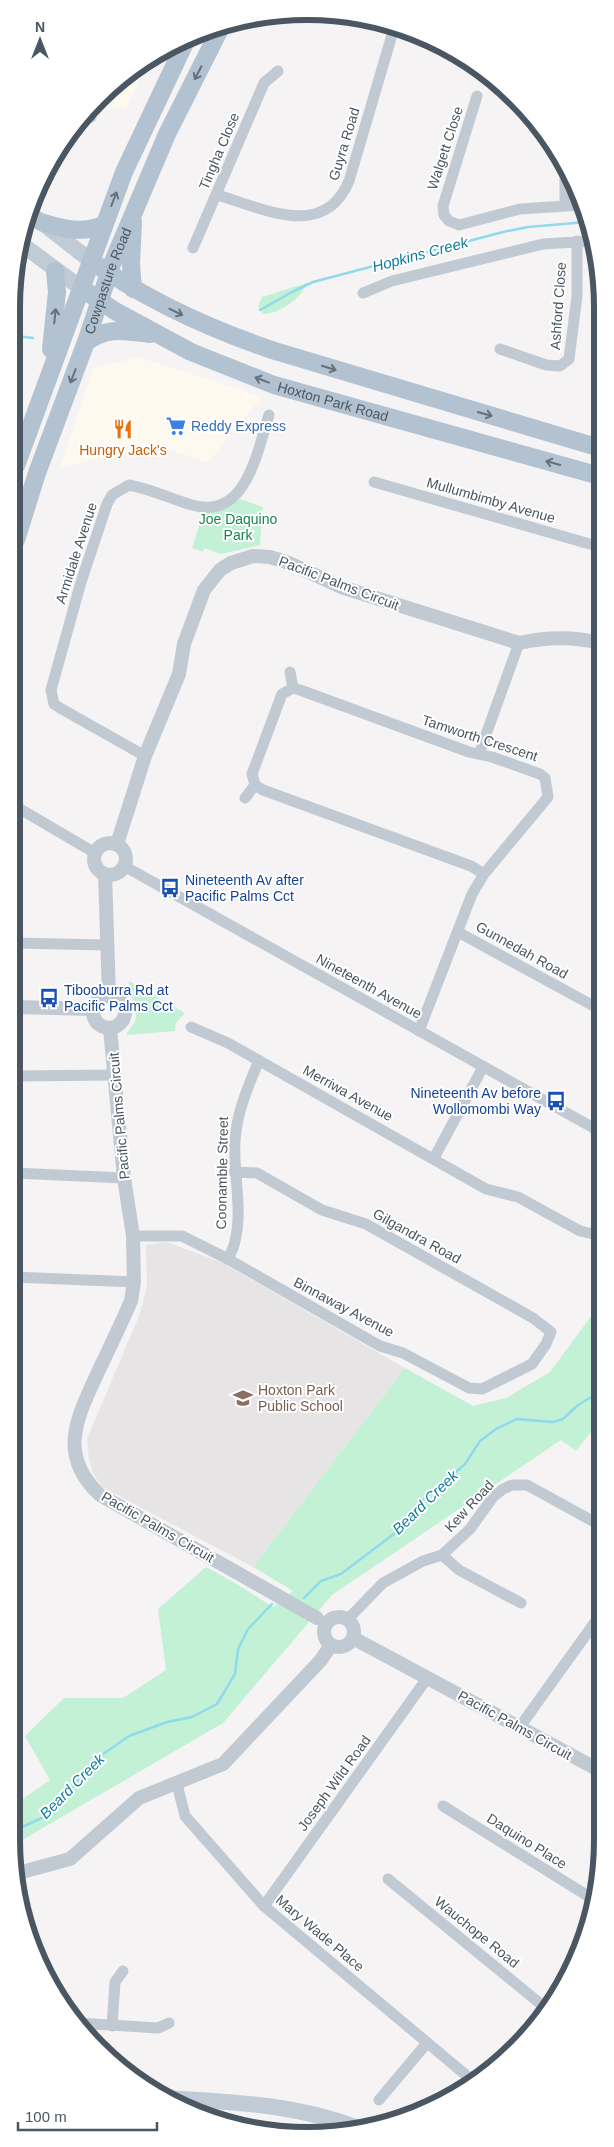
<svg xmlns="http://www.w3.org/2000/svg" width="614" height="2147" viewBox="0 0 614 2147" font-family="Helvetica,sans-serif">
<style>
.commercial{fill:#fdf9ef}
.education{fill:#e6e4e5}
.green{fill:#c3f1d5}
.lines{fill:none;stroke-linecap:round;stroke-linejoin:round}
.stream{stroke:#90daee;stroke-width:2.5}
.minor{stroke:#c1cad2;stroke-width:11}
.tertiary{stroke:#c1cad2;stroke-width:14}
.secondary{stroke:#c1cbd6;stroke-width:16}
.primary{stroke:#b3c2d1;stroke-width:18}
.oneway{stroke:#64717d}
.labels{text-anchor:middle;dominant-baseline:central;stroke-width:4;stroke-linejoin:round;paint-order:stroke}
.street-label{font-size:14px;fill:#4a5661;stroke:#fff}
.shop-label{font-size:14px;fill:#366cbe;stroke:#fff;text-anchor:start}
.food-label{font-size:14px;fill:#c56008;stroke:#fff}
.park-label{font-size:14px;fill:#17864f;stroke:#fff}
.transit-label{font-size:14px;fill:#164399;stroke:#fff;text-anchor:start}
.education-label{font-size:14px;fill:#785e54;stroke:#fff;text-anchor:start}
.water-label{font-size:15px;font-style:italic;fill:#0c7c9b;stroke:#fff}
.rim{fill:none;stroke:#4a5661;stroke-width:6}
</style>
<rect width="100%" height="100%" fill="#f5f3f3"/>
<g class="commercial">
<polygon points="149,58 126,110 98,106 142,61"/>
<polygon points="139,357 262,397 208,463 155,445 60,468 94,368"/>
</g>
<polygon class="education" points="167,1242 223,1263 405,1368 253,1567 102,1487 93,1473 89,1460 87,1439 139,1316 147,1287 146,1245"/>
<g class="green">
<path d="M 307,283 C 301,299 279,314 263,314 L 258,306 L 262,297 Z"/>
<polygon points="240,499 263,507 260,545 221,554 204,548 203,552 192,548 203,513 219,511"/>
<path d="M 129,981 L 185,1013 L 176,1023 L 175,1031 L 126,1035 C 128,1030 133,1026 135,1021 C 140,1005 127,996 129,981 Z"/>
<polygon points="598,1307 598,1428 590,1433 576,1451 561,1440 332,1595 223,1723 12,1846 11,1807 50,1780 25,1736 64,1698 123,1698 166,1670 158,1609 206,1567 235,1583 273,1607 293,1591 253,1567 405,1368 473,1406 506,1398 550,1372"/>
</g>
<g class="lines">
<g class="stream">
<polyline points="260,310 292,292 313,282 503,232 528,227 586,222"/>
<polyline points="17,336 33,338"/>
<polyline points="304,1598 321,1581 341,1574 403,1527 422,1501 465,1464 480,1441 496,1429 517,1419 553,1422 563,1419 578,1405 598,1393"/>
<polyline points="11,1832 44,1817 65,1797 93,1761 129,1736 167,1722 192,1717 217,1704 235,1674 238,1649 248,1629 272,1604"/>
</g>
<g class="minor">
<polyline points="477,96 443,206 444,215 449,221 459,225 520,209 581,205"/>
<polyline points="87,117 91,117"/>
<polyline points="565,166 565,205"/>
<path d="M 217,195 C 263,208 324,241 349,181 L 394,28"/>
<polyline points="193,248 264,83 278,71"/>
<polyline points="363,293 392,281 543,244 592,241"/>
<polyline points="500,349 546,365 560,366 569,359 577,296 577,241"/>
<polyline points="374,482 600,547"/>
<polyline points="290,672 293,688"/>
<polyline points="479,754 519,643"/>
<path d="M 145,756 L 60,708 L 54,704 L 51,690 L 81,582 L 107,504 L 112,495 L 129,485 C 151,489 171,499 192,505 C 246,521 257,452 269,415"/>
<polyline points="245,798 255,785"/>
<polyline points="15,806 95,853"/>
<polyline points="124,866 599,1131"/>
<polyline points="458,932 599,1009"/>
<polyline points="14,943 107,945"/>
<polyline points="191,1027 228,1043 486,1189 518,1197 580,1231 598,1235"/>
<polyline points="419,1031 472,894 484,874 548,797 545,778 540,774 492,757 469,752 300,690 293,688 282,694 252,774 255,785 263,790 471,866 484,874"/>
<polyline points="14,1076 116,1075"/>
<polyline points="434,1158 483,1067"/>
<polyline points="14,1173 124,1178"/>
<polyline points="133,1236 182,1236 228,1259 380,1346 403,1353 469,1388 482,1389 532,1364 546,1344 551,1332 533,1318 366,1224 322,1210 257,1173 234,1172"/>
<path d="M 228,1259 C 231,1253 234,1247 235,1241 C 243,1209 233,1174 235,1141 C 237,1111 248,1087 259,1060"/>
<polyline points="13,1277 134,1282"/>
<polyline points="442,1555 459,1570 521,1603"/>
<polyline points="348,1619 383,1583 423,1561 442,1555 470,1529 493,1497 503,1489 512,1485 527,1485 598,1524"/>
<polyline points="519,1728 598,1618"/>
<polyline points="177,1784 185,1816 264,1906 473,2081"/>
<polyline points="443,1806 596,1901"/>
<polyline points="388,1879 548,2010"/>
<polyline points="264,1906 428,1677"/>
<polyline points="77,2023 158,2028 169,2023"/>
<polyline points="112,2026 115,1982 123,1971"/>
<polyline points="379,2100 427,2043"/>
</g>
<g class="tertiary">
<circle cx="110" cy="859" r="16"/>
<path d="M 117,844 L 145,756 L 179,674 L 184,644 L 204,590 L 220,570 L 231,563 L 253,556 L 270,557 L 289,563 L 341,587 L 519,643 C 546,637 572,636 600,643"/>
<polyline points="105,874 109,996"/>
<circle cx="109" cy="1012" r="16"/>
<polyline points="14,1007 94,1009"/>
<path d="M 110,1028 L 124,1178 L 133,1236 L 134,1282 L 131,1301 C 121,1324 110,1347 99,1370 C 78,1416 56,1454 100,1495 L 317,1618"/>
<circle cx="339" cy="1632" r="15"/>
<polyline points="353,1638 597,1769"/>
<polyline points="18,1873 70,1859 139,1798 223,1764 321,1660 331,1645"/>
</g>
<g class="secondary">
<polyline points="31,214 91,261"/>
<polyline points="20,243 81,288"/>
<path d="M 166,2098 C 232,2102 296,2104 358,2128"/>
</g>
<g class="primary">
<path d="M 41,222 C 63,229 82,234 103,225"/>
<polyline points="133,222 131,264 133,289"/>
<path d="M 91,261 C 148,301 209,329 275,351 L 600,448"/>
<path id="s1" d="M 81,288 L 115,311 L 191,352 L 274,385 L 600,476"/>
<path d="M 86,342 C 109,326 123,331 150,334"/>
<polyline points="51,349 57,292 55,271"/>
<polyline points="16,466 124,172 185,43"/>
<path id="s2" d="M 16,540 L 37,473 L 86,342 L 112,264 L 167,134 L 220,29"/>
</g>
</g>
<defs><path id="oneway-shaft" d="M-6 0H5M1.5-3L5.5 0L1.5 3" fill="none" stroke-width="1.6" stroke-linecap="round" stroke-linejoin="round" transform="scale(1.25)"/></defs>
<g class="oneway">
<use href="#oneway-shaft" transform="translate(198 73) rotate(117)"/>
<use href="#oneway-shaft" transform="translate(114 199) rotate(-69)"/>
<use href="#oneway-shaft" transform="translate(176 312) rotate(26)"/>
<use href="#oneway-shaft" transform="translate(55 316) rotate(-84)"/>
<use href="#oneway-shaft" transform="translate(329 368) rotate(17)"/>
<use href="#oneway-shaft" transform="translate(73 376) rotate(111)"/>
<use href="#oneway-shaft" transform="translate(262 380) rotate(-159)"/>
<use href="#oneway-shaft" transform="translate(485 414) rotate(16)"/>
<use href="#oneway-shaft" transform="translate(553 463) rotate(-164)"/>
</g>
<defs>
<symbol id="supermarket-bare" viewBox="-9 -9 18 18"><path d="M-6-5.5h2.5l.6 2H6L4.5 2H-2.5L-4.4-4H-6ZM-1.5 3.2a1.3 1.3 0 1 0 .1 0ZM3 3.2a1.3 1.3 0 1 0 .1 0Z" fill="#3f7fe0" stroke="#fff" stroke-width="2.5" paint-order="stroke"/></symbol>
<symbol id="restaurant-bare" viewBox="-9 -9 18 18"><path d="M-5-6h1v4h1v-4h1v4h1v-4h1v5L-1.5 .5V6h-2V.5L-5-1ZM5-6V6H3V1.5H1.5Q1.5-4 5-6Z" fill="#e8710a" stroke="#fff" stroke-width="2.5" paint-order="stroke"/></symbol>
<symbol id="bus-bare" viewBox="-9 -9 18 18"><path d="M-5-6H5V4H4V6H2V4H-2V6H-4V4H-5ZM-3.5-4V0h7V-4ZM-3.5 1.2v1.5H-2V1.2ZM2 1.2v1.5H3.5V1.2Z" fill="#1a4fb4" stroke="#fff" stroke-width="2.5" paint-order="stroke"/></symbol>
<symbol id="school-bare" viewBox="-9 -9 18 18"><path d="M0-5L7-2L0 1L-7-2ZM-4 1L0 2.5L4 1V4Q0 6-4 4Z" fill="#8d6e63" stroke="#fff" stroke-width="2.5" paint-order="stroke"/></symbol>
</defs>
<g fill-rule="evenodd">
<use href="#supermarket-bare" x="162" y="412" width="28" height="28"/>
<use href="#restaurant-bare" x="109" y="415" width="28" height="28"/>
<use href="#bus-bare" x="156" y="874" width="28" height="28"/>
<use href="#bus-bare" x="35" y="984" width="28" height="28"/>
<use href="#bus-bare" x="542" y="1087" width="28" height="28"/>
<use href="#school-bare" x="229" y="1384" width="28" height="28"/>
</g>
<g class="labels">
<g class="street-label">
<text transform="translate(344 144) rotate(-73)">Guyra Road</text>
<text transform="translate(445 148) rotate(-72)">Walgett Close</text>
<text transform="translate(219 151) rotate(-67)">Tingha Close</text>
<text stroke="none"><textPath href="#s2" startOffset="275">Cowpasture Road</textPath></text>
<text transform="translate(558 306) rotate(-86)">Ashford Close</text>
<text stroke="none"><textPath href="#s1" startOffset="278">Hoxton Park Road</textPath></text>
<text transform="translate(491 500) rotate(16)">Mullumbimby Avenue</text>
<text transform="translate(76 553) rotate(-72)">Armidale Avenue</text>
<text transform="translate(339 583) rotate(21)">Pacific Palms Circuit</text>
<text transform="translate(480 738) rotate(18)">Tamworth Crescent</text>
<text transform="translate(522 950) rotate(29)">Gunnedah Road</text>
<text transform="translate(369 986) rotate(29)">Nineteenth Avenue</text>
<text transform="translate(348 1093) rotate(29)">Merriwa Avenue</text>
<text transform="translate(119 1116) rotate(-95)">Pacific Palms Circuit</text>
<text transform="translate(222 1173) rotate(-89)">Coonamble Street</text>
<text transform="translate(417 1236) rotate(29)">Gilgandra Road</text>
<text transform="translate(344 1307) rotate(28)">Binnaway Avenue</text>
<text transform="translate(469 1506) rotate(-47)">Kew Road</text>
<text transform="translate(158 1527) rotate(30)">Pacific Palms Circuit</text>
<text transform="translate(515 1725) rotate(29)">Pacific Palms Circuit</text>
<text transform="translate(334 1783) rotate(-54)">Joseph Wild Road</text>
<text transform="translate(527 1841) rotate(32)">Daquino Place</text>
<text transform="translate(477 1932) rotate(39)">Wauchope Road</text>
<text transform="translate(320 1933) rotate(40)">Mary Wade Place</text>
</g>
<g class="shop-label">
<text x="191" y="426">Reddy Express</text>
</g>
<g class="food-label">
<text x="123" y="450">Hungry Jack's</text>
</g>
<g class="park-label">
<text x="238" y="519">Joe Daquino<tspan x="238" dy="16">Park</tspan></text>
</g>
<g class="transit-label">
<text x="185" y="880">Nineteenth Av after<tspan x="185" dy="16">Pacific Palms Cct</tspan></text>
<text x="64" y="990">Tibooburra Rd at<tspan x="64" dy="16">Pacific Palms Cct</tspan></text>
<text x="541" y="1093" text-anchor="end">Nineteenth Av before<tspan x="541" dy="16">Wollomombi Way</tspan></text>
</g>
<g class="education-label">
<text x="258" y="1390">Hoxton Park<tspan x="258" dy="16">Public School</tspan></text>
</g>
<g class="water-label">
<text transform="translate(420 254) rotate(-15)">Hopkins Creek</text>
<text transform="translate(425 1502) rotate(-44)">Beard Creek</text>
<text transform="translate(72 1786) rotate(-45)">Beard Creek</text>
</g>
</g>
<path d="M0 0H614V2147H0ZM307 20H307A287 287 0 0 1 594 307V1840A287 287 0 0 1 307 2127H307A287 287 0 0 1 20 1840V307A287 287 0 0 1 307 20Z" fill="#fff" fill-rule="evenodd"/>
<path class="rim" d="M307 20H307A287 287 0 0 1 594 307V1840A287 287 0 0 1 307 2127H307A287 287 0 0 1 20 1840V307A287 287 0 0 1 307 20Z"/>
<g transform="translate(40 40)" stroke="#ffffff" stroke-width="4" paint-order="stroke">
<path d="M0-4L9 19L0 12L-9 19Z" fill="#4a5661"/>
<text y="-8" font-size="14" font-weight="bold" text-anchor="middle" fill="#4a5661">N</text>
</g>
<path d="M18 2122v8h139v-8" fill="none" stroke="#4a5661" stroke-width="2.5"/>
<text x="25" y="2122" font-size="15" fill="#4a5661" stroke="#ffffff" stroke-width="4" paint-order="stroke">100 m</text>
</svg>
